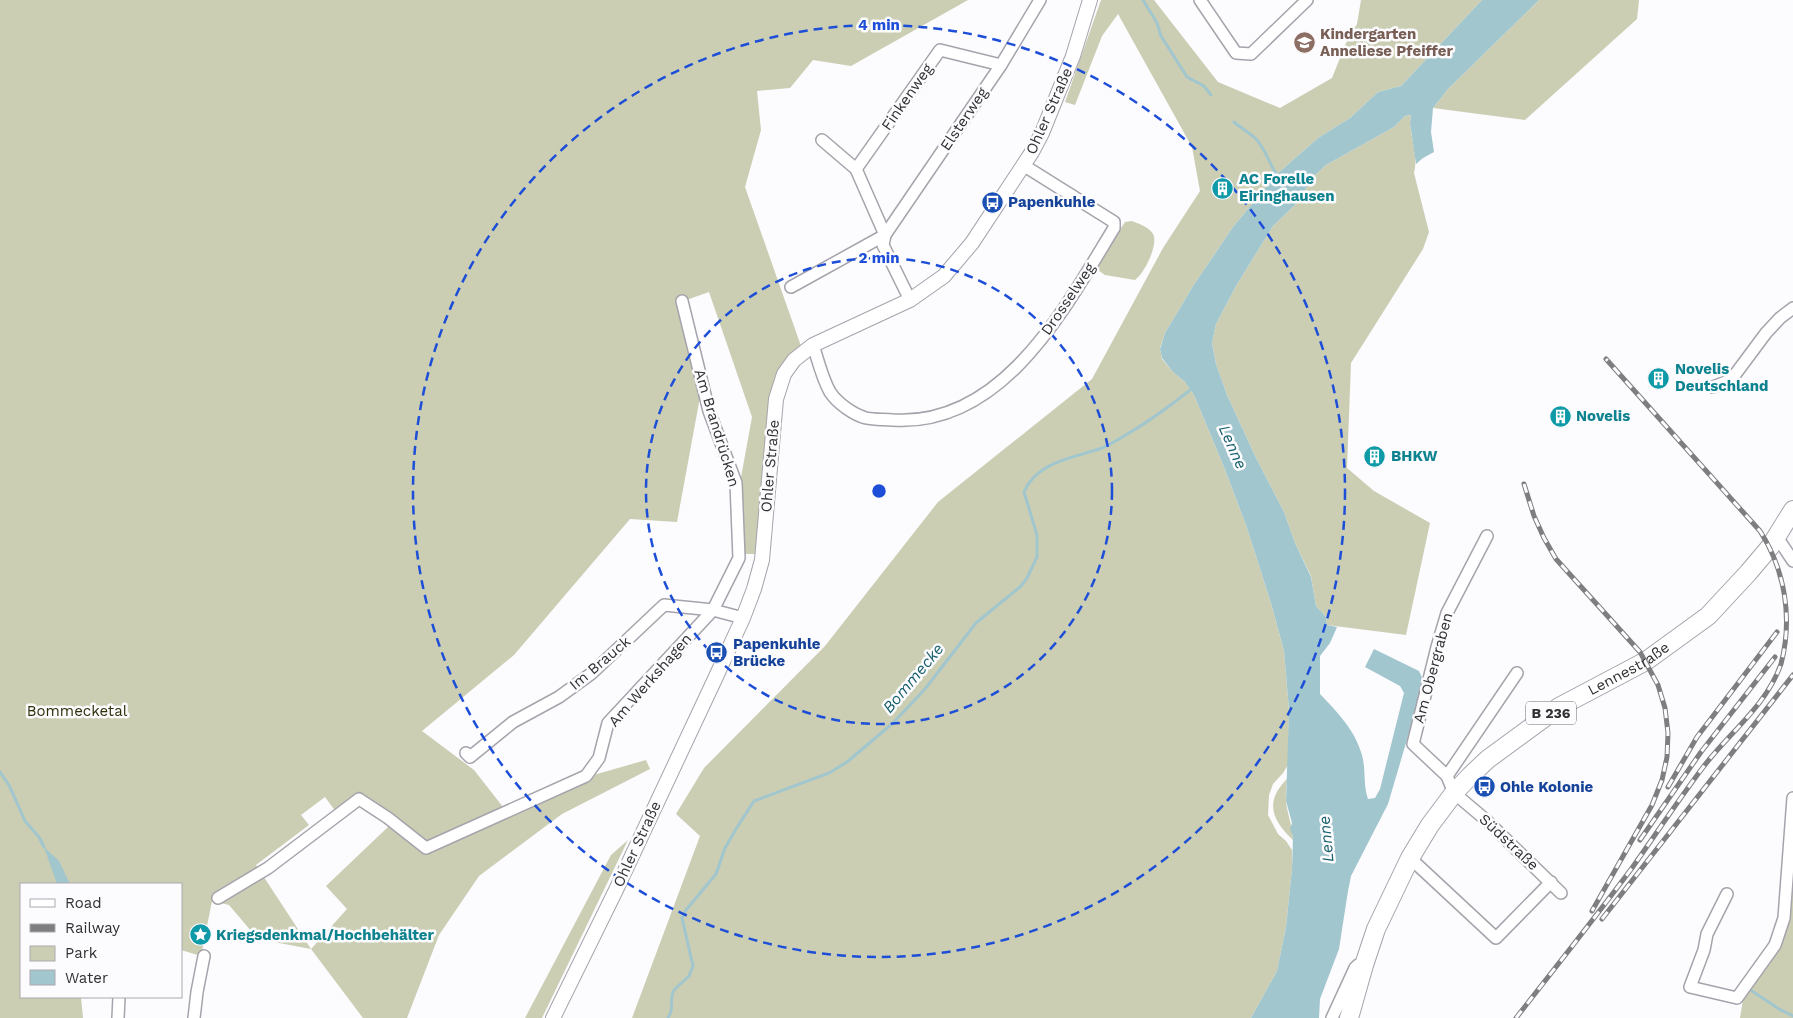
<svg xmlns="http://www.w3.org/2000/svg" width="1793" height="1018" viewBox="0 0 1793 1018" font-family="'Work Sans',sans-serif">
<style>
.green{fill:#cbceb3}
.water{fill:#a1c6ce}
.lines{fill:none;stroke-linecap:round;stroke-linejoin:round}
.stream{stroke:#a1c6ce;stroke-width:3}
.minor-casing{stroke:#a6a3ac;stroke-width:14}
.tertiary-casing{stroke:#a6a3ac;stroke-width:16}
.primary-casing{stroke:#a6a3ac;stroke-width:20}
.minor{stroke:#fff;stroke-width:11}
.tertiary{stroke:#fff;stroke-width:14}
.primary{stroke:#fff;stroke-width:18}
.rail-casing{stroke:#7e7d80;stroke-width:5}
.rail{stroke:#fcfbfe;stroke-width:3;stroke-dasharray:9;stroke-linecap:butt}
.ring{fill:none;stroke:#1d4ed8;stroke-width:2.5;stroke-dasharray:9 6}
.labels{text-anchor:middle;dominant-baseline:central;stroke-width:5;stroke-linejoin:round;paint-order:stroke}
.shield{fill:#fcfbfe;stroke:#6e6d70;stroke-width:1}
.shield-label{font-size:14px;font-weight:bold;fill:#313033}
.education-label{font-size:15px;font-weight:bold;fill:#785e54;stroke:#fcfbfe;text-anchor:start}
.street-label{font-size:15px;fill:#313033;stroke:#fcfbfe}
.culture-label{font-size:15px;font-weight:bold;fill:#0d838f;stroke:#fcfbfe;text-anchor:start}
.transit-label{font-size:15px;font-weight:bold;fill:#164399;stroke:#fcfbfe;text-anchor:start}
.park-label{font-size:15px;fill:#2e3009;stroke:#fcfbfe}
.water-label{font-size:16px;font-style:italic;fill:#16606c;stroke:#fcfbfe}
.centre{fill:#1d4ed8;stroke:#fcfbfe;stroke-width:2.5}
.ring-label{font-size:15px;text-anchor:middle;font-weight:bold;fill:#1d4ed8;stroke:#fcfbfe;stroke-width:5;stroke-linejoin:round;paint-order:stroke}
</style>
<rect width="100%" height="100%" fill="#fcfbfe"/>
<g class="green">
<polygon points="0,0 968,0 851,66 813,60 790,88 757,91 761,130 745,187 801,346 789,358 759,554 743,554 740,483 752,417 709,292 678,303 700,397 677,522 630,519 514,655 422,731 474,770 503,807 427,842 358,792 336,812 325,797 301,815 309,825 256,865 311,949 347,909 326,886 389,826 423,852 590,776 646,760 650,769 562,814 479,876 439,935 407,1018 363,1018 311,949 258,939 229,905 212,901 201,956 181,950 181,884 21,884 21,997 81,997 83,1018 0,1018"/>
<polygon points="1101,0 1154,0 1218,82 1280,108 1332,78 1346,43 1357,24 1361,0 1482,0 1401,86 1378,92 1350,118 1318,138 1276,175 1233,227 1193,286 1165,333 1160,348 1162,359 1172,371 1185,382 1194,395 1224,467 1246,525 1271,603 1284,651 1289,710 1288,765 1283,773 1273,784 1269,795 1268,815 1278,834 1286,841 1292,850 1292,869 1286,927 1277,971 1251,1018 632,1018 700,836 676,814 704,768 825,646 938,502 1092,379 1163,248 1200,191 1192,147 1118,14 1102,36 1075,105 1065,102"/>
<polygon points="1539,0 1639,0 1637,19 1525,120 1433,108 1448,89"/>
<path d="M 1411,115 C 1408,134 1419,154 1414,173 L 1429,232 L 1423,249 L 1351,363 L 1347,468 L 1374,491 L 1430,523 L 1406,635 L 1327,625 L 1326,617 L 1316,606 L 1311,576 L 1295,543 L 1284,512 L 1256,458 L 1227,395 L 1216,364 L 1212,343 L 1216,324 L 1236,286 L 1273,226 L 1298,202 L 1312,178 L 1326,165 L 1394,127 L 1405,116 Z"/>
<path d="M 1132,221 C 1139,224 1149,227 1153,234 C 1159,244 1144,274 1135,280 L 1105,275 L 1095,268 L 1125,222 Z"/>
<path d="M 1287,779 C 1286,789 1285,798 1287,808 C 1289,819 1293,829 1293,840 C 1272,820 1264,802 1287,779 Z"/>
<polygon points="628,840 542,1018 525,1018 611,855"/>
<polygon points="1793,886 1793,1018 1740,1018 1743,999 1757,980 1776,947 1789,919"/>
</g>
<g class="water">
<path d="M 1482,0 L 1539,0 L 1448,89 L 1433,108 L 1431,132 L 1434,152 L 1423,158 L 1416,164 L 1410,123 L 1411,115 L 1405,116 L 1394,127 L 1326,165 L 1312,178 L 1298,202 L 1273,226 L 1236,286 L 1216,324 L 1212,343 L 1216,364 L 1227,395 L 1256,458 L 1284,512 L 1295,543 L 1311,577 L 1316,606 L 1326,617 L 1327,625 L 1337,627 L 1330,643 L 1320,656 L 1320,694 C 1338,713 1355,730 1362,755 C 1366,769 1363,785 1368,799 L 1375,798 L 1380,789 L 1404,693 L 1400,686 L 1365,667 L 1374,649 L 1419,671 L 1424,682 L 1388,804 L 1351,876 L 1348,891 L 1339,949 L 1320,999 L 1319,1018 L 1251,1018 L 1277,971 L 1286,927 L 1292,869 L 1293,836 L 1290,829 L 1292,823 L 1286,801 L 1289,710 L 1284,651 L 1271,603 L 1246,525 L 1224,467 L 1194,395 L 1185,382 L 1172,371 L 1162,358 L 1160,349 L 1165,333 L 1193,286 L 1233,227 L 1276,175 L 1318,138 L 1350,118 L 1378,92 L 1401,86 Z"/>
<polygon points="44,847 59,861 70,884 57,884"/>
</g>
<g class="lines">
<g class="stream">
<polyline points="1143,0 1157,23 1161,36 1187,77 1204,86 1211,95"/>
<path d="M 1234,122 C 1241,128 1250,133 1256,139 C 1266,150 1270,165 1278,177"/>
<polyline points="0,772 9,785 25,821 39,837 44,847"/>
<polyline points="1752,991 1779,1009 1793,1016"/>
<path d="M 668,1018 L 671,1012 L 672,995 L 674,990 L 689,976 L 693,966 L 682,918 L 686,910 L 716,874 L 725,848 L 736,829 L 754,801 L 829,773 L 847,762 L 893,723 L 925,689 L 976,623 L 1021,586 L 1027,578 L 1037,557 L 1037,535 L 1024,492 C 1037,461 1074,458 1102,448 C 1111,444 1121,438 1129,433 C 1152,420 1172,404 1193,388"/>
</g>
<defs>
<g id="minor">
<polyline points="1200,0 1236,53 1251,54 1307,0"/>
<polyline points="822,140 856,169 885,235 883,245 910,300"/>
<polyline points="856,169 940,50 1001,65"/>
<polyline points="791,287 885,235 1001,65 1040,0"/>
<path d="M 813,345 C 818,360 822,378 830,392 C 837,403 854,415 866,418 C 875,420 884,419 893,420 C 1003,427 1065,308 1114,228 L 1114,222 L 1023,165"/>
<polyline points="1713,387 1731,380 1766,333 1780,318 1793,308"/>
<polyline points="1487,536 1447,613 1437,647 1413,744 1447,776 1454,793 1486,820 1561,893"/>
<polyline points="1777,537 1793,561"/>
<polyline points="466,753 470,757 513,722 559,697 592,673 664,605 713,610 743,618"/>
<polyline points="1447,776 1517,673"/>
<polyline points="1410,858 1496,938 1551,882"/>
<polyline points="1727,894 1707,934 1704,950 1690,987 1737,998 1775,945 1784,918 1793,798"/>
<polyline points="218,898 268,868 359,799 388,818 426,848 586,776 599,758 608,723 713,610 739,558 736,483 709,411 682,301"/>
<polyline points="118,1018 119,997"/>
<polyline points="194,1018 197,992 204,956"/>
<polyline points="1332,1018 1355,968 1358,965 1364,965"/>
</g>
<polyline id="tertiary" points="553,1018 616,890 714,681 743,618 754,589 762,560 776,399 784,374 794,360 813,345 910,300 944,276 972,243 1032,152 1042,133 1073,56 1090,0"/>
<g id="primary">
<path id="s1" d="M 1349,1018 L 1364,965 L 1376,929 L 1410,858 L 1430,825 L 1454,793 L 1470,776 L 1488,759 L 1559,707 L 1646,661 L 1708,616 L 1748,573 L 1770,547 L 1793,510"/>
</g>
</defs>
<use href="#minor" class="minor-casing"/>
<use href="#tertiary" class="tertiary-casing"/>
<use href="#primary" class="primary-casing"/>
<use href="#minor" class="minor"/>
<use href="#tertiary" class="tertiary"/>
<use href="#primary" class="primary"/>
<defs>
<g id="rail">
<polyline points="1524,484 1534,516 1544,538 1556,559 1640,652 1658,685 1665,708 1668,733 1667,757 1662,780 1652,805 1592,911"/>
<polyline points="1668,787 1697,737 1777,632"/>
<polyline points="1640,840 1701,752 1775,657"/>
<polyline points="1602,919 1793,675"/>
<path d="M 1516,1018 C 1555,968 1594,919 1632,868 C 1656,834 1679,799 1704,766 C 1731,731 1766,706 1781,664 C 1793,618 1785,570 1760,531 L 1606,359"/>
</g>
</defs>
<use href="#rail" class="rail-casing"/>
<use href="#rail" class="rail"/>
</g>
<g class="ring">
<circle cx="879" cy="491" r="233"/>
<circle cx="879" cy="491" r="466"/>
</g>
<defs>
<symbol id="school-disc" viewBox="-11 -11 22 22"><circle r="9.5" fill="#8d6e63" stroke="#fcfbfe"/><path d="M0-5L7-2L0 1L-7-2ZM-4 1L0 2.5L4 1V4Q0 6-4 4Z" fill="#fff"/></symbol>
<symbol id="building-disc" viewBox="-11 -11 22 22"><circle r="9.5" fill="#0f9aa8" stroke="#fcfbfe"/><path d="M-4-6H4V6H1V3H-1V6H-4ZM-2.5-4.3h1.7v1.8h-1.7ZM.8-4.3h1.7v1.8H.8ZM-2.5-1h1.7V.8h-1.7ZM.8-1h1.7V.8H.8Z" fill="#fff"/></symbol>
<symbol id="bus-disc" viewBox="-11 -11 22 22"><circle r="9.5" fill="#1a4fb4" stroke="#fcfbfe"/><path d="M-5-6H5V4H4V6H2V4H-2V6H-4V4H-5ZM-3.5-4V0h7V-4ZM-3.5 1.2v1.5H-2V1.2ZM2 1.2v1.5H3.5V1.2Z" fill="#fff"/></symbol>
<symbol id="sight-disc" viewBox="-11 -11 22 22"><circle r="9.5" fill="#0f9aa8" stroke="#fcfbfe"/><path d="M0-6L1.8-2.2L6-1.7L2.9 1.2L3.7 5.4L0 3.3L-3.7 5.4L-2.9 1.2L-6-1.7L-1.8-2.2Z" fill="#fff"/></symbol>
</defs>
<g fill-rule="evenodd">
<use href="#school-disc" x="1292" y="30" width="25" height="25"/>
<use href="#building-disc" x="1210" y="176" width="25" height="25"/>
<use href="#bus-disc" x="980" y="190" width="25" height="25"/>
<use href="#building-disc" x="1646" y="366" width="25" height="25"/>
<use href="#building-disc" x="1548" y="404" width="25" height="25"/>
<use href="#building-disc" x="1362" y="444" width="25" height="25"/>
<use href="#bus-disc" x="704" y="640" width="25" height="25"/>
<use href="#bus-disc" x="1472" y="774" width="25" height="25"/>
<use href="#sight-disc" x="188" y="922" width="25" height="25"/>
</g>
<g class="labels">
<rect class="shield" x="1526" y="701.5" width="50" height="23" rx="4"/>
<g class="shield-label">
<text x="1551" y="713">B 236</text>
</g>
<g class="education-label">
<text x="1320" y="34">Kindergarten<tspan x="1320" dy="17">Anneliese Pfeiffer</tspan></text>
</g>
<g class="street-label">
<text transform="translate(907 97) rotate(-55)">Finkenweg</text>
<text transform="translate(1049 111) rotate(-66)">Ohler Straße</text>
<text transform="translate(964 119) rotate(-56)">Elsterweg</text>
<text transform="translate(1068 299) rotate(-56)">Drosselweg</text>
<text transform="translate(717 428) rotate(73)">Am Brandrücken</text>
<text transform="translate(770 466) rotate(-85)">Ohler Straße</text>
<text transform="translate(600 663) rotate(-40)">Im Brauck</text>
<text transform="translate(1433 668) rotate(-75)">Am Obergraben</text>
<text stroke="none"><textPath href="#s1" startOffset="466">Lennestraße</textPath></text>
<text transform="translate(650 680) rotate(-49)">Am Werkshagen</text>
<text transform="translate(1509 842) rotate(43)">Südstraße</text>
<text transform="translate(637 844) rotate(-65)">Ohler Straße</text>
</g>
<g class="culture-label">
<text x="1239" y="179">AC Forelle<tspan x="1239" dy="17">Eiringhausen</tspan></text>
<text x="1675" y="369">Novelis<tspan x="1675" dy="17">Deutschland</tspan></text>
<text x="1576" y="416">Novelis</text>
<text x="1391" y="456">BHKW</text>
<text x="216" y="935">Kriegsdenkmal/Hochbehälter</text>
</g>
<g class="transit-label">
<text x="1008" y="202">Papenkuhle</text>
<text x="733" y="644">Papenkuhle<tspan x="733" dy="17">Brücke</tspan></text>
<text x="1500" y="787">Ohle Kolonie</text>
</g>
<g class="park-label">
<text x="77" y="711">Bommecketal</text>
</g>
<g class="water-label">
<text transform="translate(1233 447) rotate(66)">Lenne</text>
<text transform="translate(913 678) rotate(-50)">Bommecke</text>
<text transform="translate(1326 839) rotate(-95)">Lenne</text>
</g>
</g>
<circle cx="879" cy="491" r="8" class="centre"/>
<g class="ring-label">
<text x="879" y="30">4 min</text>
<text x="879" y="263">2 min</text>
</g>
<rect x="20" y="883" width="162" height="115" fill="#fcfbfe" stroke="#abaaad"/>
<rect x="30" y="899" width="25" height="8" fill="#ffffff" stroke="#abaaad"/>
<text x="65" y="908" font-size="15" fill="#313033">Road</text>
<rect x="30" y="924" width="25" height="8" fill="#7e7d80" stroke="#abaaad"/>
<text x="65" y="933" font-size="15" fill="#313033">Railway</text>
<rect x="30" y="946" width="25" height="15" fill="#cbceb3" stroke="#abaaad"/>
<text x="65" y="958" font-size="15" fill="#313033">Park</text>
<rect x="30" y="970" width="25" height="15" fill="#a1c6ce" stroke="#abaaad"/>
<text x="65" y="983" font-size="15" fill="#313033">Water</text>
</svg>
